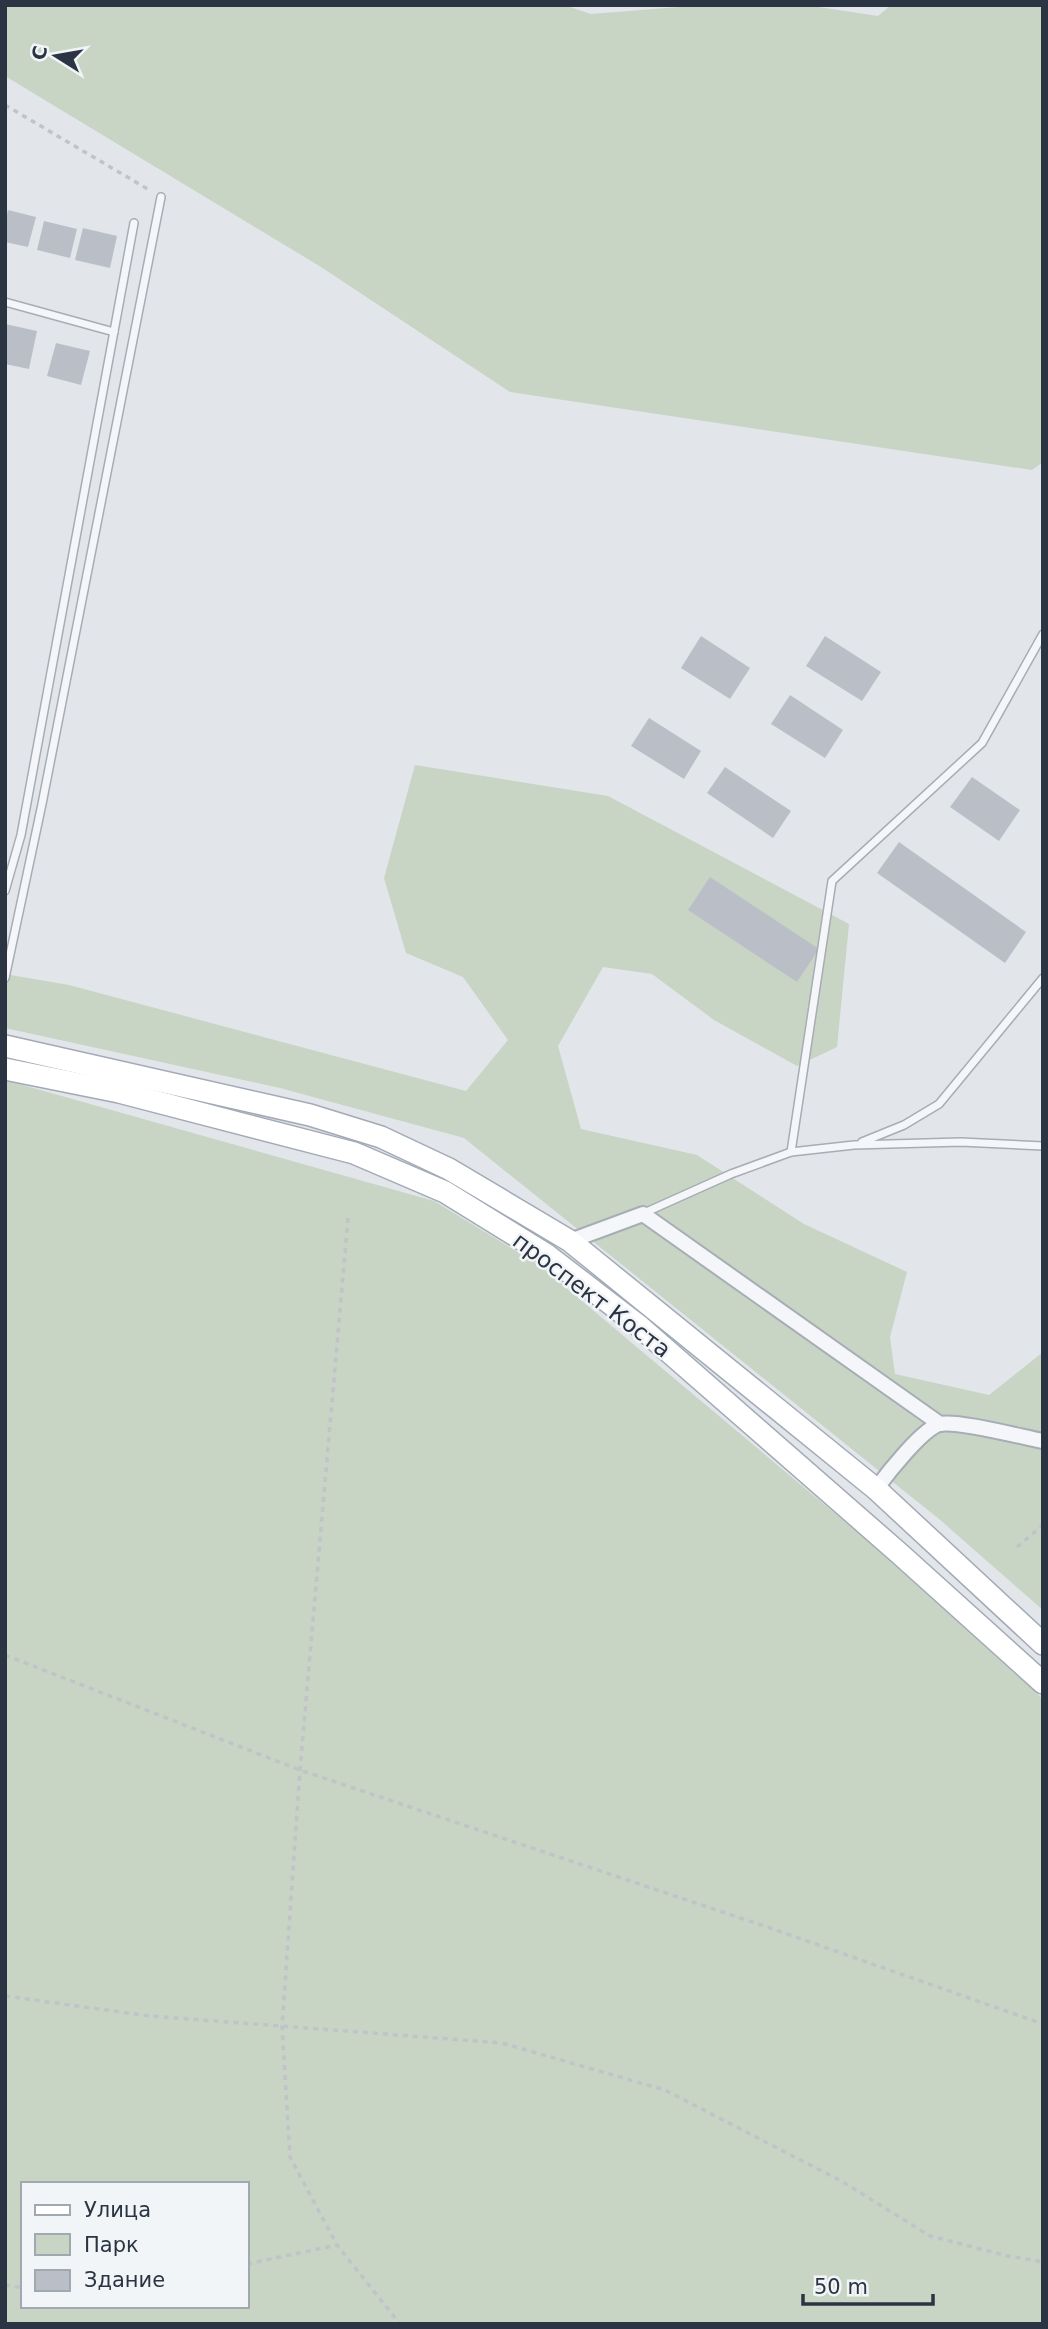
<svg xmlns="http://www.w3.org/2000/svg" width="1048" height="2329" viewBox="0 0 1048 2329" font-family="'DejaVu Sans',sans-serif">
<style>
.green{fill:#c8d4c4;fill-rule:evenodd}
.building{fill:#babfc7}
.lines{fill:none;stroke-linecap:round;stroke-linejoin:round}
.lane-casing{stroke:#a7adb4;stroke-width:10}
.street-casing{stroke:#a7adb4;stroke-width:18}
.primary-casing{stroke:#a2aab6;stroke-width:24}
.path{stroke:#c0c4c9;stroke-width:3.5;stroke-dasharray:5 5;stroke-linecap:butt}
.lane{stroke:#f5f6f9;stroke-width:7}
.street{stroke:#f5f6f9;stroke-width:14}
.primary{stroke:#fff;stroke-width:21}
.labels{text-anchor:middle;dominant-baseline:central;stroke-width:5;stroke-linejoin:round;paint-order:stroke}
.street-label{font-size:23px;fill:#2b3442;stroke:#f2f5f8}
</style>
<rect width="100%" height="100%" fill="#e2e6ea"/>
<g class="green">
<polygon points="5,5 564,5 591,14 704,5 805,5 878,16 891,5 1043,5 1043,462 1032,470 510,392 321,267 5,76"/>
<polygon points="415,765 608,796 849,924 837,1047 797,1066 714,1020 652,974 603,967 558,1046 581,1129 697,1155 804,1224 907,1272 890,1337 895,1374 989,1395 1043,1352 1043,1610 939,1519 464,1138 280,1088 5,1028 5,974 69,985 466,1091 508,1040 463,977 406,953 384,878"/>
<path d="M 5,1080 L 434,1201 L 539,1265 L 875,1547 L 1043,1699 L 1043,2324 L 5,2324 ZM 23,2184 L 247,2184 L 247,2306 L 23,2306 Z"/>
</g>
<g class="building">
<polygon points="8,210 36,217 28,247 5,242 5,222"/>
<polygon points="44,221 77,229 70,258 37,250"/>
<polygon points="83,228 117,236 110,268 75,260"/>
<polygon points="5,324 37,331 29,369 5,364"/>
<polygon points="56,343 90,351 81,385 47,376"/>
<polygon points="701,636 750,668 730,699 681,668"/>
<polygon points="825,636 881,672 862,701 806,666"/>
<polygon points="790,695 843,730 825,758 771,724"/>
<polygon points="649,718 701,751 684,779 631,746"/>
<polygon points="725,767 791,811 773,838 707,793"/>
<polygon points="972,777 1020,810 999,841 950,807"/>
<polygon points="899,842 1026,932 1005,963 877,873"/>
<polygon points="710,877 819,949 797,982 688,910"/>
</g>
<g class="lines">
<defs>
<g id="lane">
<polyline points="5,302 114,332"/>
<polyline points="5,891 21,835 134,223"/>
<polyline points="5,978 42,804 161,197"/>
<polyline points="862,1142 904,1125 939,1104 1043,978"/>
<polyline points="791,1152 832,881 982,743 1043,634"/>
<polyline points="644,1213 731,1174 791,1152 854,1145 961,1142 1043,1146"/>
</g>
<g id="street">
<polyline points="570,1241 643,1214 940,1424"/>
<path d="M 876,1489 C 887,1474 923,1428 940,1424 C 957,1420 1022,1437 1043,1441"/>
</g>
<g id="primary">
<polyline points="5,1046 310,1115 381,1137 449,1169 570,1241 876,1489 1043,1644"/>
<polyline points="5,1069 119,1092 354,1153 445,1192 547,1255 638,1325 900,1554 1043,1683"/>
</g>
</defs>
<use href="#lane" class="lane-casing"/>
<use href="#street" class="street-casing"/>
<use href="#primary" class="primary-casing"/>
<g class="path">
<polyline points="5,105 151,191"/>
<polyline points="348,1218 300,1770 282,2027 290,2157 337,2245 400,2324"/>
<polyline points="1017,1547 1043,1525"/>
<polyline points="5,1655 300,1770 773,1929 1043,2024"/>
<polyline points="5,1996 150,2016 502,2043 665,2090 843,2182 930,2236 1008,2256 1043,2262"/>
<polyline points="247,2264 337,2245"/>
<polyline points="5,2285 23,2288"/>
</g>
<use href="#lane" class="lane"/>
<use href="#street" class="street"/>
<use href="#primary" class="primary"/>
</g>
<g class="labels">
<g class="street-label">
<text transform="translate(592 1295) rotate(37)">проспект Коста</text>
</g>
</g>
<rect width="1048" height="2329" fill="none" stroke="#2b3442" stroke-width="14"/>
<rect x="21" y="2182" width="228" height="126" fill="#f2f5f8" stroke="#a2a8af" stroke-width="2"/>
<rect x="35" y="2205" width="35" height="10" fill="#ffffff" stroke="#a2a8af" stroke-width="2"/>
<text x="84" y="2217" font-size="21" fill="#2b3442">Улица</text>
<rect x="35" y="2234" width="35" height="21" fill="#c8d4c4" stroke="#a2a8af" stroke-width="2"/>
<text x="84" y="2252" font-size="21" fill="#2b3442">Парк</text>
<rect x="35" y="2270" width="35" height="21" fill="#babfc7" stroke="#a2a8af" stroke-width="2"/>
<text x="84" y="2287" font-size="21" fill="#2b3442">Здание</text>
<g transform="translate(56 56) rotate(281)" stroke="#f2f5f8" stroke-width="5" paint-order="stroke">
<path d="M0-5L12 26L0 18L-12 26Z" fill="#2b3442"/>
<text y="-10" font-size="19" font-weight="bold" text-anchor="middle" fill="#2b3442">С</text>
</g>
<path d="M803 2294v10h130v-10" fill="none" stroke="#2b3442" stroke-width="3.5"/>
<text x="814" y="2294" font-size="21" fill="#2b3442" stroke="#f2f5f8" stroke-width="5" paint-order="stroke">50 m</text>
</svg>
